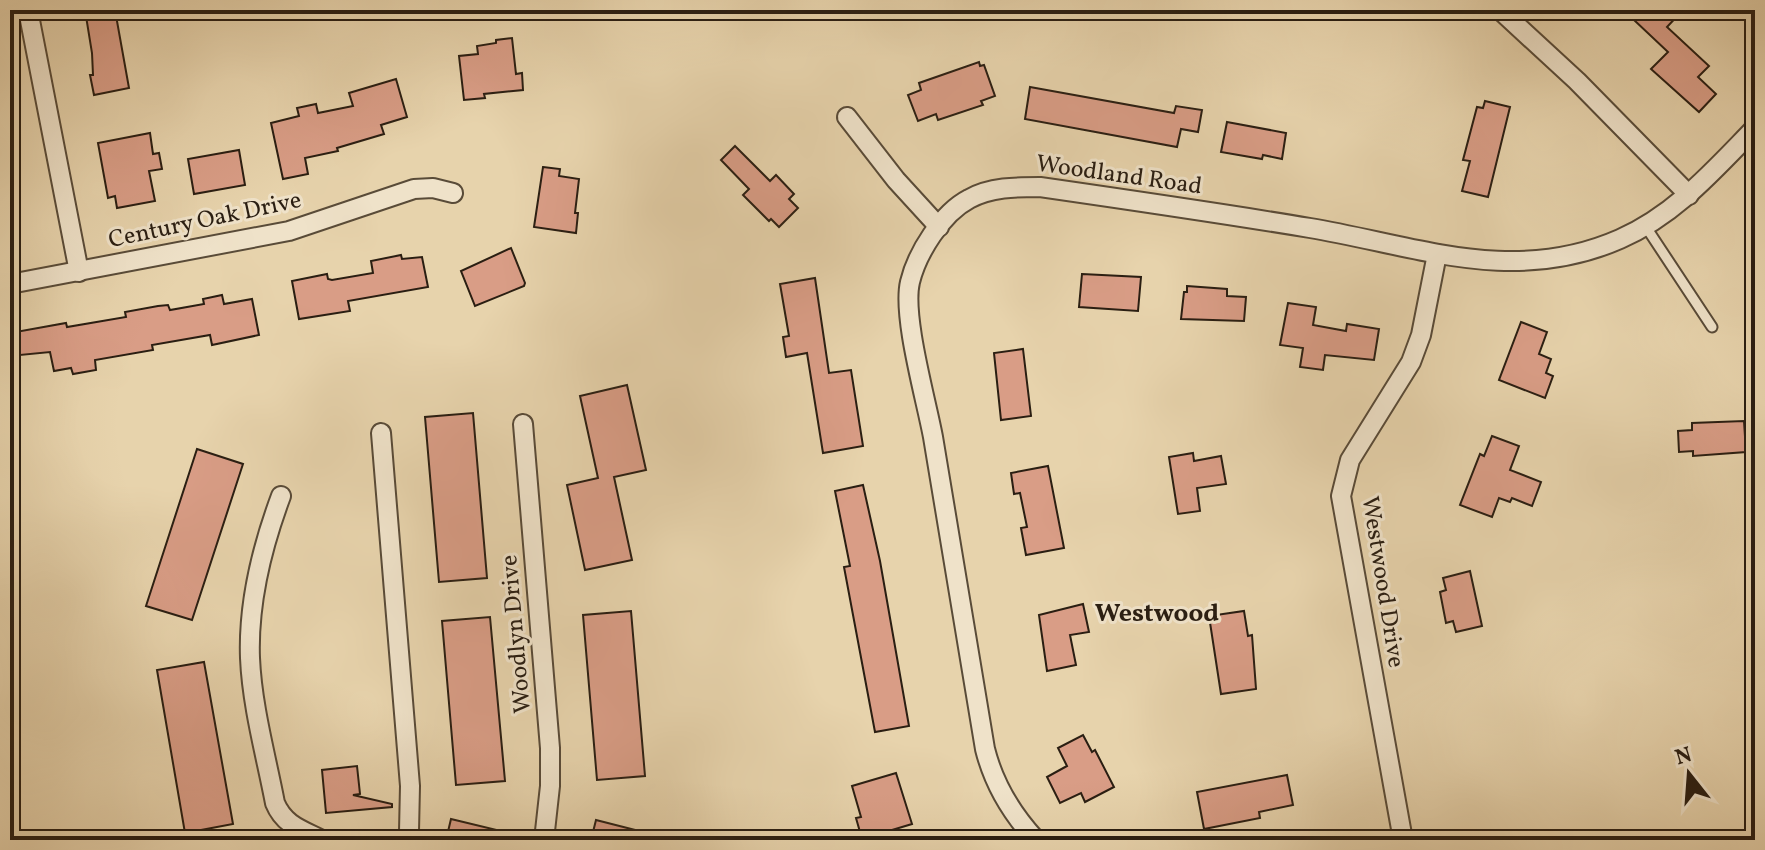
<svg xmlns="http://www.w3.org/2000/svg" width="1765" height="850" viewBox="0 0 1765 850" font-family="Vollkorn,serif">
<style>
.building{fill:#d99d86;stroke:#2a1e12;stroke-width:2}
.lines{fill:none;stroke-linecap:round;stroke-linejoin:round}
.service-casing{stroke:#594b38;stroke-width:13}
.minor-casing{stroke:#594b38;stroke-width:22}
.service{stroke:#efe2c9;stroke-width:9}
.minor{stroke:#efe2c9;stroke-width:18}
.labels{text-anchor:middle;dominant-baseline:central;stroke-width:6;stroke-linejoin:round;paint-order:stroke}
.street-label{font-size:24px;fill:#2a1e12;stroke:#efe2c9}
.neighbourhood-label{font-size:26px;font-weight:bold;fill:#2a1e12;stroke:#efe2c9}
</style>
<rect width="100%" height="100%" fill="#e7d3ac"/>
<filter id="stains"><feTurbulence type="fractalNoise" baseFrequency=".0025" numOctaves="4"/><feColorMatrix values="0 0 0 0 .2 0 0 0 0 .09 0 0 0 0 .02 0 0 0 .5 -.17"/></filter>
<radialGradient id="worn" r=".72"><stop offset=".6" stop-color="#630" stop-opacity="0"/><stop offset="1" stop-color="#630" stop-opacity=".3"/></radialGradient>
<g class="building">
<polygon points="85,10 115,10 129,88 94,95 90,75 93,75 92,53"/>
<polygon points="1644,10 1683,10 1667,27 1709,66 1698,77 1716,94 1699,112 1651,69 1668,52 1634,20"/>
<polygon points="512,38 516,74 522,73 523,90 484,94 485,98 464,100 459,56 478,54 477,46 496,43 496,40"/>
<polygon points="979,62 980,66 984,65 995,96 981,101 983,105 938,120 936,114 918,121 908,95 921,90 919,83"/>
<polygon points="396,79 407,117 381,125 384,134 337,148 338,151 305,158 308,174 283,179 271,123 299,116 297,108 316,104 318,113 353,106 349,93"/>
<polygon points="1030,87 1174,113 1176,106 1202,110 1198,132 1181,129 1177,147 1025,119"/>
<polygon points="1485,101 1510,107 1488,197 1462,191 1470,161 1463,160 1477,107 1483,108"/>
<polygon points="1227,122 1286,133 1282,159 1263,155 1262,159 1221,152"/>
<polygon points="150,133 153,154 159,153 162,169 149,171 155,201 117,208 115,196 108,198 98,143"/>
<polygon points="735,146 770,181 776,175 794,194 789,199 798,208 779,227 771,219 769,221 743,195 749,189 721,160"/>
<polygon points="239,150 245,185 194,194 188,159"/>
<polygon points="543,167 560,169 559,176 579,179 575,213 578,213 576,233 534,227"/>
<polygon points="511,248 525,283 524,286 475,306 461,271"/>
<polygon points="401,255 402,259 422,257 428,287 348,301 350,311 299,319 292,281 327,274 328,279 332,280 373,273 371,261"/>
<polygon points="1082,274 1141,277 1138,311 1079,307"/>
<polygon points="815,278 829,373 851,370 863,446 823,453 807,353 786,357 783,337 789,336 780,284"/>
<polygon points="1187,286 1227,289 1227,296 1246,297 1244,321 1181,319 1184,292 1187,292"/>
<polygon points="222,295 224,304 252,299 259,335 212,345 210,335 152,345 153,350 95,360 96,370 73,374 71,368 54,371 50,352 10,356 10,333 66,323 67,327 126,317 125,312 158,306 168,305 170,310 204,304 203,299"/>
<polygon points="1288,303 1316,307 1313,325 1346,331 1347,324 1379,329 1374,360 1325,355 1323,370 1300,367 1303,348 1280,345"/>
<polygon points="1521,322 1547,332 1539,354 1551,359 1546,373 1553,376 1545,398 1499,380"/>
<polygon points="1023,349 1031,416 1001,420 994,353"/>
<polygon points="627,385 646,470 614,477 632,560 585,570 567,485 598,478 580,396"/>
<polygon points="473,413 487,578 439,582 425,417"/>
<polygon points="1744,421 1746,452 1693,456 1693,451 1679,452 1678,431 1692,430 1692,423"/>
<polygon points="1492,436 1519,446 1510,470 1541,482 1532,506 1512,498 1510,502 1499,498 1492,517 1460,505 1480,454 1484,456"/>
<polygon points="197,449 243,464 192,620 146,606"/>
<polygon points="1193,453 1194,461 1221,456 1226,484 1197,488 1200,511 1178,514 1169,457"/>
<polygon points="1048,466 1064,548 1026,555 1021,528 1027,527 1020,493 1014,494 1011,473"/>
<polygon points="863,485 880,561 909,726 875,732 844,567 850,566 835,491"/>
<polygon points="1470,571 1482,626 1456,632 1453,621 1446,623 1440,592 1446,590 1443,578"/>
<polygon points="1083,604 1089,632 1070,635 1076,665 1047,671 1039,615"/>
<polygon points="631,611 645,776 597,780 583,615"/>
<polygon points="1244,611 1248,636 1252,635 1256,689 1221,694 1209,616"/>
<polygon points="490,617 505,781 456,785 442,621"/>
<polygon points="204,662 233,824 185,833 157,670"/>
<polygon points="1083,735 1092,752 1095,750 1114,787 1085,802 1081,793 1060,803 1047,777 1067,766 1058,748"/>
<polygon points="357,766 360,794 353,795 392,804 392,807 326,813 322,770"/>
<polygon points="896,773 912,824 862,839 856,818 861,817 852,786"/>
<polygon points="1287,775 1293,805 1259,812 1260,818 1204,829 1197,792"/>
<polygon points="451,819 513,834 512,840 446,840"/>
<polygon points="596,820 651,834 650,840 591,840"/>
</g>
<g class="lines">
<defs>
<polyline id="service" points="1646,227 1712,327"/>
<g id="minor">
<polyline points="28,10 79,272"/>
<polyline points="1500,10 1577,81 1689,195"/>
<polyline points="847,117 896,180 939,227"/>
<polyline points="10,284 289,231 414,189 433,188 453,193"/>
<polyline points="523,424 550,748 550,786 544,840"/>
<polyline points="381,433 410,786 409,831 405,840"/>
<path d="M 281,496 C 262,547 248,603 250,658 C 252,706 266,756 275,803 C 284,825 302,830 322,840"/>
<path d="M 1036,840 C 1011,813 994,785 985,749 C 967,645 951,541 933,437 C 926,399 902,316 910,282 C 917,253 942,213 969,199 C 990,187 1016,187 1040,187 C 1130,200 1220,213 1310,228 C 1417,246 1513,286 1620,239 C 1675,215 1714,170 1755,128"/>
<polyline points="1403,840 1341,496 1350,460 1411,362 1421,335 1437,254"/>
</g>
</defs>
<use href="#service" class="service-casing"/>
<use href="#minor" class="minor-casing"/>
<use href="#service" class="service"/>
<use href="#minor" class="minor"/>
</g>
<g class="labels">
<g class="street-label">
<text transform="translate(1119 176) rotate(8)">Woodland Road</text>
<text transform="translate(205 221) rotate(-12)">Century Oak Drive</text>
<text transform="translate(1382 582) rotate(81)">Westwood Drive</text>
<text transform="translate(517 634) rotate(-95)">Woodlyn Drive</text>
</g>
<g class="neighbourhood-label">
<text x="1157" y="614">Westwood</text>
</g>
</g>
<rect width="1765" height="850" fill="none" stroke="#e7d3ac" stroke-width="40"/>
<rect x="12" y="12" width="1741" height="826" fill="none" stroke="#2a1e12" stroke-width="4"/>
<rect x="20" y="20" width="1725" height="810" fill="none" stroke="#2a1e12" stroke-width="2"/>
<g transform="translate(1689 774) rotate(343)" stroke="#efe2c9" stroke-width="6" paint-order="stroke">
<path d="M0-6L14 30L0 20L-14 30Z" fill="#2a1e12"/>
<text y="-12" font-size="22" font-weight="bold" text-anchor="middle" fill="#2a1e12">N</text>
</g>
<rect width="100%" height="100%" filter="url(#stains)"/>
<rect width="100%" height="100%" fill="url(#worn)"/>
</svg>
